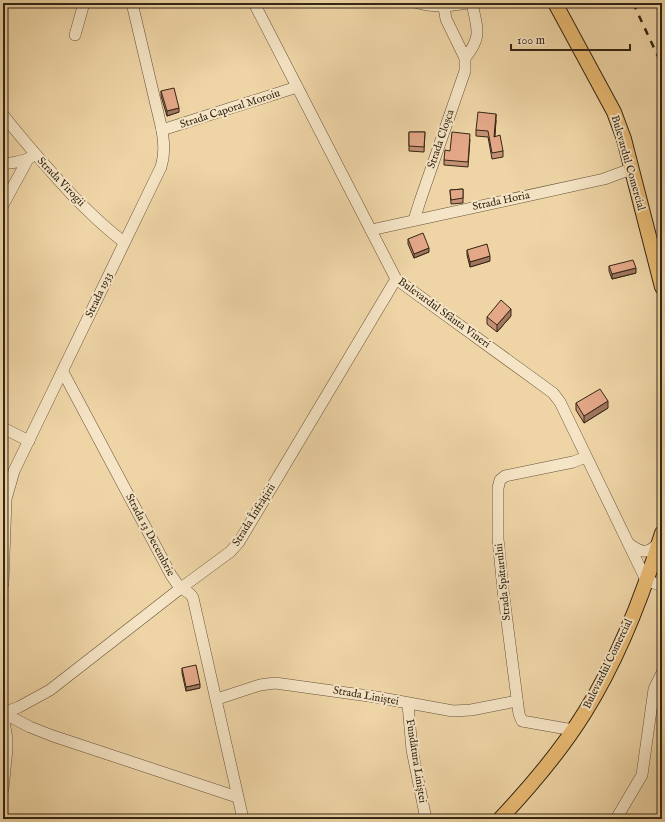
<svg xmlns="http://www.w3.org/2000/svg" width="665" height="822" viewBox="0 0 665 822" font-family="'IM FELL English',serif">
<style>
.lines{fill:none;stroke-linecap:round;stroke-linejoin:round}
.minor-casing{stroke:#635238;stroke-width:12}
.major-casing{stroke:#342614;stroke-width:16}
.minor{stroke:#f5e4c5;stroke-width:11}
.major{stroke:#e8ba73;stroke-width:14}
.rail{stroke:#342614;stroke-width:2.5;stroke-dasharray:7 7;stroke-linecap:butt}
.wall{fill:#c49075;stroke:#342614}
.shaded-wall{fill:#a0765f;stroke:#342614}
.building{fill:#e4a888;stroke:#342614}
.labels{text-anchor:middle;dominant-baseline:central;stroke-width:4;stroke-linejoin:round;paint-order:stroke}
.street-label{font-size:11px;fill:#342614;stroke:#f5e4c5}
</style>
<rect width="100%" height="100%" fill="#efd5a6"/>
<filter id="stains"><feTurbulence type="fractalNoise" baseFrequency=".005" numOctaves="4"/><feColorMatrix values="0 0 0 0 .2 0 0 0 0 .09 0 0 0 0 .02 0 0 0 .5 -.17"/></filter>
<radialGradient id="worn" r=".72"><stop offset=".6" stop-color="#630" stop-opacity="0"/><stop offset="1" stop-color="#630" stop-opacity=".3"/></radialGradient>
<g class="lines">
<defs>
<g id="minor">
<polyline points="254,3 396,279 553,393 560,402 646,580 662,586"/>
<path d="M 418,3 C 439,8 447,6 468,3"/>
<polyline points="75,35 84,3"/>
<path d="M 465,58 C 483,36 477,29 472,3"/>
<path d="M 3,115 C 26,144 49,170 74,197 C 90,213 106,229 124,242"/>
<polyline points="162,130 297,87"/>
<path d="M 3,164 C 12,163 23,162 31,157"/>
<polyline points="3,205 28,159"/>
<polyline points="414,220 420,201 465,71 465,58 446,19 444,7"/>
<polyline points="371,230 604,179 631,169"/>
<path d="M 63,372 L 171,575 C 174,579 177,585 181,588 C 187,592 190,592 193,598 L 243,819"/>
<polyline points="3,428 29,441"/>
<path d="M 629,544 C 642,553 648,555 659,542"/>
<path d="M 3,584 L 6,499 L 14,471 L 161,167 C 165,154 164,143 162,130 L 132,3"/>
<polyline points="217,699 260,685 275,683 376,697 453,711 471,710 517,701"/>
<polyline points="408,704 412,750 426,819"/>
<polyline points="3,713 19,707 50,690 181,588 230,552 239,542 396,279"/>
<polyline points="3,713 30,727 53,736 237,797"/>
<polyline points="3,716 7,739 7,749 3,789"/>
<polyline points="573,730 522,721 519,714 503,590 498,539 498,488 500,480 505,476 573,462 586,457"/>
<polyline points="616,819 642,775 654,689 662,673"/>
</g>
<g id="major">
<polyline points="555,3 614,112 624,139 662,287"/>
<path d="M 500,819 C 531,786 561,751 585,712 C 618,659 644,592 662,533"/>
</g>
</defs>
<use href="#minor" class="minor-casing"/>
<use href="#major" class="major-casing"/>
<use href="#minor" class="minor"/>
<use href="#major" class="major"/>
<polyline class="rail" points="633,3 662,65"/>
</g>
<g class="wall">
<polygon points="161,91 179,112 167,116 161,96"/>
<polygon points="496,120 495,136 503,151 503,157 492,159 488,137 476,136 476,130"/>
<polygon points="409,132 425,132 424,152 409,151"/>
<polygon points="470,139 468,167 444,165 444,160 450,151"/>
<polygon points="463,189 463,203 451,204 450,190"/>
<polygon points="408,239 429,252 414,258 408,244"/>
<polygon points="467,250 490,261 470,267 467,255"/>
<polygon points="609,266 636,273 612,279 609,271"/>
<polygon points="511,316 497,332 487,324 487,317"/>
<polygon points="576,403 608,408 584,423 576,410"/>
<polygon points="182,668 200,688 186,691 182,673"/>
</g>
<g class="shaded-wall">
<polygon points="179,108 179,112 167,116 167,111"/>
<polygon points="496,114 496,120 494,143 494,137"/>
<polygon points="429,248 429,252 414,258 414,254"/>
<polygon points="490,256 490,261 470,267 470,262"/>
<polygon points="636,268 636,273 612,279 612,274"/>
<polygon points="511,309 511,316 497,332 497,325"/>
<polygon points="608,401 608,408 584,423 584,416"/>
<polygon points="200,684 200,688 186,691 186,687"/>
</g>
<g class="building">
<polygon points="174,88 179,108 167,111 161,91"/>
<polygon points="478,112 496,114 494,137 500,135 503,151 492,153 488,131 476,130"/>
<polygon points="409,132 425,132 424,147 409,146"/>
<polygon points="452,132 470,134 468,162 444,160 445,150 450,151"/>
<polygon points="463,189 463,198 451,200 450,190"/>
<polygon points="423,233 429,248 414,254 408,239"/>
<polygon points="487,244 490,256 470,262 467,250"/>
<polygon points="633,260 636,268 612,274 609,266"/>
<polygon points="501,300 511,309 497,325 487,317"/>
<polygon points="600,389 608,401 584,416 576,403"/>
<polygon points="196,665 200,684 186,687 182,668"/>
</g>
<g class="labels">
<g class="street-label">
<text transform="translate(230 109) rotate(-18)">Strada Caporal Moroiu</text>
<text transform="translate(441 139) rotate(-71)">Strada Cloșca</text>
<text transform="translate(628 163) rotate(74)">Bulevardul Comercial</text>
<text transform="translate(61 182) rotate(46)">Strada Virogii</text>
<text transform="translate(501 201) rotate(-12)">Strada Horia</text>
<text transform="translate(99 295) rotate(-65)">Strada 1933</text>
<text transform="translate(444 313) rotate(36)">Bulevardul Sfânta Vineri</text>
<text transform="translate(254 515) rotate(-58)">Strada Înfrățirii</text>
<text transform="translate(150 535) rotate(62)">Strada 13 Decembrie</text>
<text transform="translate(503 582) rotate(-96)">Strada Spătarului</text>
<text transform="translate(608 664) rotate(-64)">Bulevardul Comercial</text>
<text transform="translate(366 696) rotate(10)">Strada Liniștei</text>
<text transform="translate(416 761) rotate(81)">Fundătura Liniștei</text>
</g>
</g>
<rect width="665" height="822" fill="none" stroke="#efd5a6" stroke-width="16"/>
<rect x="4" y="4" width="657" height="814" fill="none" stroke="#342614" stroke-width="2"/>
<rect x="8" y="8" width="649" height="806" fill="none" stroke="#342614"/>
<path d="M511 44v6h119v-6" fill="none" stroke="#342614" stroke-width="2"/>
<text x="517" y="44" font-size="12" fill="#342614" stroke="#f5e4c5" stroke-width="3" paint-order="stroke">100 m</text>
<rect width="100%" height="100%" filter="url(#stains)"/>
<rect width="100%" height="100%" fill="url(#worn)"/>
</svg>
